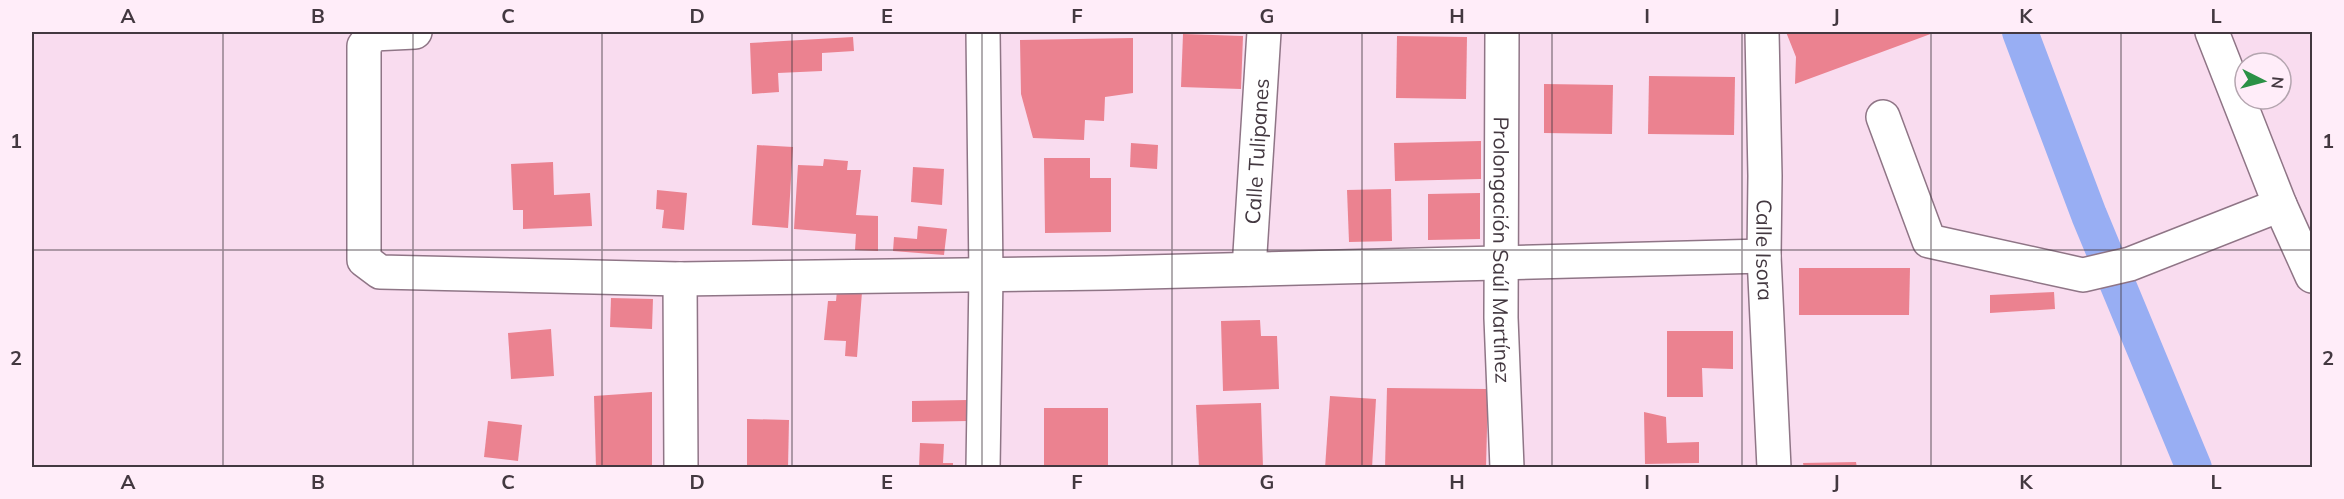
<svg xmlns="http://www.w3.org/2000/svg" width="2344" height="499" viewBox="0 0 2344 499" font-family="Mulish,sans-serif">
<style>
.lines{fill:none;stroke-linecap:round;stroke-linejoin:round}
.canal{stroke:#98aef3;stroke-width:36}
.building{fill:#eb8290}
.minor-casing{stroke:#8f7586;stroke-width:36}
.primary-casing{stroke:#8f7586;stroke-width:36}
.minor{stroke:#fff;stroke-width:33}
.primary{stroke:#fff;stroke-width:33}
.grid{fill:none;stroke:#433840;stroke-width:1.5;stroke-opacity:0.55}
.labels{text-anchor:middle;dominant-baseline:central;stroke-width:4.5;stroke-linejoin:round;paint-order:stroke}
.street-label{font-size:21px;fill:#433840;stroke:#ffedf9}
.neatline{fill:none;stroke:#433840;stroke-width:2}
.grid-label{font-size:20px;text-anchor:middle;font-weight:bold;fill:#433840}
</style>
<rect width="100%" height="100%" fill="#f9dcef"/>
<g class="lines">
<polyline class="canal" points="2020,32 2089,215 2194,468"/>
</g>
<g class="building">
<polygon points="1786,32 1936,32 1795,84 1796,57"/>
<polygon points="1183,34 1243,36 1241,89 1181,87"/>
<polygon points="1397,36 1467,37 1466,99 1396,98"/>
<polygon points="853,37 854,51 822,53 822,71 778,73 779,92 752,94 750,43"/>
<polygon points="1133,38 1133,93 1105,97 1104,121 1085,120 1084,140 1033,138 1021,94 1020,40"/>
<polygon points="1649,76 1735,77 1734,135 1648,134"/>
<polygon points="1544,84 1613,85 1612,134 1544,133"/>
<polygon points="1481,141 1481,179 1395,181 1394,143"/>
<polygon points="1131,143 1158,145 1157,169 1130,167"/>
<polygon points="757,145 793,147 788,228 752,225"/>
<polygon points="1044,158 1090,158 1090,178 1111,178 1111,232 1045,233"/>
<polygon points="824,159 848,161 847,170 861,170 856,215 878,216 878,251 855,250 856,234 794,229 798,165 823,166"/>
<polygon points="553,162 554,195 590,193 592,226 523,229 523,210 513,210 511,164"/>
<polygon points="913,167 944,169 942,205 911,202"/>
<polygon points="1391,189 1392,241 1349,242 1347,190"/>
<polygon points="657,190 687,193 684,230 662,228 664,210 656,209"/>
<polygon points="1480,193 1480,239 1428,240 1428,194"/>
<polygon points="918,226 947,229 944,255 893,251 894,237 917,239"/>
<polygon points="1799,268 1910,268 1909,315 1799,315"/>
<polygon points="837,290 862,292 857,357 845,356 846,341 824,340 828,301 836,301"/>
<polygon points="2054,292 2055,309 1990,313 1990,295"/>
<polygon points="611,298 653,299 652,329 610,327"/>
<polygon points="1260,320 1261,336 1277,336 1279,389 1223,391 1221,321"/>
<polygon points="551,329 554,376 511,379 508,333"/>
<polygon points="1667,331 1733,331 1733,369 1702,368 1703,397 1667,397"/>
<polygon points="1387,388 1488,389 1486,468 1385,468"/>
<polygon points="652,392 652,468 596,468 594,396"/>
<polygon points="1330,396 1376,399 1372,468 1325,468"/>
<polygon points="968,400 968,421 912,422 912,401"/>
<polygon points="1261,403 1263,468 1199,468 1196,405"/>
<rect x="1044" y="408" width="64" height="60"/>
<polygon points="1644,412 1666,417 1667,443 1699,442 1699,463 1645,464"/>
<polygon points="747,419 789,420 788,468 747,468"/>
<polygon points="488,421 522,425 518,461 484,457"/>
<polygon points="920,443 944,444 943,463 953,463 953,468 919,468"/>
<polygon points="1856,462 1857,468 1804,468 1803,463"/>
</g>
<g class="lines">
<defs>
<g id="minor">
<polyline points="415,32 373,34 364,46 364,260 380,272 680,279 1107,273 1764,256"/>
<path id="s1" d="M 1502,32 L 1501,318 L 1507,468"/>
<path id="s2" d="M 1762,32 L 1765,176 L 1764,256 L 1774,468"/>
<polyline points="1883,117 1929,241 2083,275 2130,264 2280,205"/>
<path id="s3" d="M 1249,269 L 1264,32"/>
<polyline points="680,279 681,468"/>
<polyline points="983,468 986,275 983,32"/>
</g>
<polyline id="primary" points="2212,32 2280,205 2312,276"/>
</defs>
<use href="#minor" class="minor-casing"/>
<use href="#primary" class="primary-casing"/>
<use href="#minor" class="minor"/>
<use href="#primary" class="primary"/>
</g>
<path class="grid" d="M 223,32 L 223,468M 413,32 L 413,468M 602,32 L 602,468M 792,32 L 792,468M 982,32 L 982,468M 1172,32 L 1172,468M 1362,32 L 1362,468M 1552,32 L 1552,468M 1742,32 L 1742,468M 1931,32 L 1931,468M 2121,32 L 2121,468M 32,250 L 2312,250"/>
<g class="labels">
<g class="street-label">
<text stroke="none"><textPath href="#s3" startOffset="118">Calle Tulipanes</textPath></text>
<text stroke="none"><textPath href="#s1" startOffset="218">Prolongación Saúl Martínez</textPath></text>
<text stroke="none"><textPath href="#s2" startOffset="218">Calle Isora</textPath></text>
</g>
</g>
<rect width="2344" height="499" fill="none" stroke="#ffedf9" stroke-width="66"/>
<g transform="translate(2263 81) rotate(96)"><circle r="28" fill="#ffedf9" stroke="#b4a5af" stroke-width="1.5"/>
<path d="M0-4.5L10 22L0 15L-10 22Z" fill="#2b9146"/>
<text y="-9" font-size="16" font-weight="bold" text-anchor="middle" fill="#433840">N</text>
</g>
<rect x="33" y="33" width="2278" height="433" class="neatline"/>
<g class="grid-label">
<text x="128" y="23">A</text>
<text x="318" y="23">B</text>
<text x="508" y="23">C</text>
<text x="697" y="23">D</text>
<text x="887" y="23">E</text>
<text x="1077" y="23">F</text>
<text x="1267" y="23">G</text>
<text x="1457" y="23">H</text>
<text x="1647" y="23">I</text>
<text x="1836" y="23">J</text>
<text x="2026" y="23">K</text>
<text x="2216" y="23">L</text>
<text x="16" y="148">1</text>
<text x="2328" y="148">1</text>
<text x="16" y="365">2</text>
<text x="2328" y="365">2</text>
<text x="128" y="489">A</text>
<text x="318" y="489">B</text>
<text x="508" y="489">C</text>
<text x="697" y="489">D</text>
<text x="887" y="489">E</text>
<text x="1077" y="489">F</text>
<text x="1267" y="489">G</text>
<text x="1457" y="489">H</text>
<text x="1647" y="489">I</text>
<text x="1836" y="489">J</text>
<text x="2026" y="489">K</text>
<text x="2216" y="489">L</text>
</g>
</svg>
